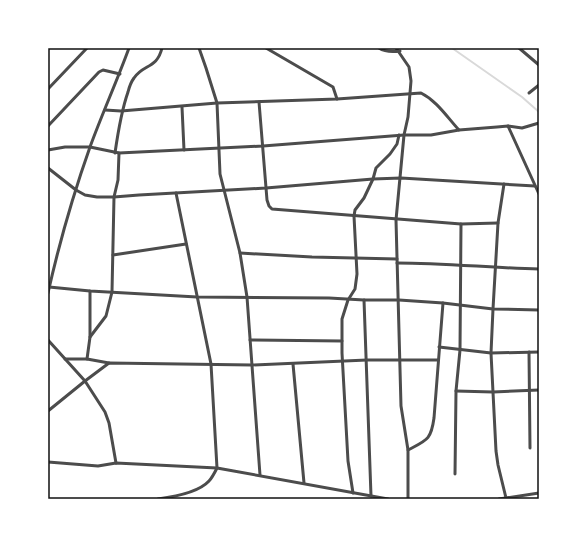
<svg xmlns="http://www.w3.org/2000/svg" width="587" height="547" viewBox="0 0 587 547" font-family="Lato,sans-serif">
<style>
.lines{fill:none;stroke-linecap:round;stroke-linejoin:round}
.stream{stroke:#d9d9d9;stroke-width:2}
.minor{stroke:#4c4c4c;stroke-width:3}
.neatline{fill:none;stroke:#111;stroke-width:1.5}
</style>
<rect width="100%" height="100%" fill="#fff"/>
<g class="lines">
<polyline class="stream" points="452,48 522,97 539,112"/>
<g class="minor">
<polyline points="199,48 206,68 217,103 220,174 240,253 247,297 260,475"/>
<polyline points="266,48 333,87 337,99"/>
<path d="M 379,48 C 385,52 393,52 400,51"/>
<polyline points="396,48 409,67 411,81 408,117 404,135 396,220 401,406 408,450 408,499"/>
<polyline points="519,48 539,65"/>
<polyline points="48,89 87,48"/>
<polyline points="529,93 539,85"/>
<polyline points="259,102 267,200 269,206 272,209 461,224 498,223"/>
<polyline points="182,107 184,150"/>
<path d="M 105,110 L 121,111 L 217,103 L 337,99 L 421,93 C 437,101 447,117 459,130"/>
<polyline points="48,126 99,72 103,70 120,74"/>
<polyline points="508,126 539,194"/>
<polyline points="48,150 65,147 90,147 119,153 263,146 404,135 431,135 459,130 497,127 508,126 522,128 539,123"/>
<path d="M 115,153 C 118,132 121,112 128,92 C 129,88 131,82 134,78 C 143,64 157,69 162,48"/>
<polyline points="48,168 76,190 85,195 97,197 114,197 139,195 266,188 373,179 401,178 535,186"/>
<polyline points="504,184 498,223 493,309 491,353 496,451 498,465 506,498"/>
<polyline points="240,253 312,257 397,259"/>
<polyline points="113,255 186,244"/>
<path d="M 397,263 C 445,263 492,268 539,269"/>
<polyline points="49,287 90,291 197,297 329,298 364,300 399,300 443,303 493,309 539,310"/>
<path d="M 48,293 C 59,244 73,195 90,147 C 102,114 117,81 129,48"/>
<polyline points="364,300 371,496"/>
<polyline points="90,337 106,316 112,292 114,197 118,180 119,153"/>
<polyline points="48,340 85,381 105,412 109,423 116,463"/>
<polyline points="250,340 342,341"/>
<polyline points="439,347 491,353 539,352"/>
<polyline points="529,352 530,448"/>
<polyline points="65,359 87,359 90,337 90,291"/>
<polyline points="87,359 109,363"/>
<polyline points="293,364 304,483"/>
<polyline points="456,391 493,392 539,390"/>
<polyline points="48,411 85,381 109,363 252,365 367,360 438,360"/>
<path d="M 408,450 C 427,440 431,440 434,418 L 443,303"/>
<polyline points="48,462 98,466 116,463 217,468 388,499"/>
<polyline points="455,474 456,391 460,350 461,224"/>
<polyline points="353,493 348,461 342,353 342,319 348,300 355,289 357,274 354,216 355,210 364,198 373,179 376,168 390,154 397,144 399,135"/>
<path d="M 158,499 C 173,497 198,493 209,481 C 212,478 215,472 217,468 L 211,364 L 176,193"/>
<polyline points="499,499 539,493"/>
</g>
</g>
<rect width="587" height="547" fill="none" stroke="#ffffff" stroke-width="98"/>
<rect x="49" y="49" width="489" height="449" class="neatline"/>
</svg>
